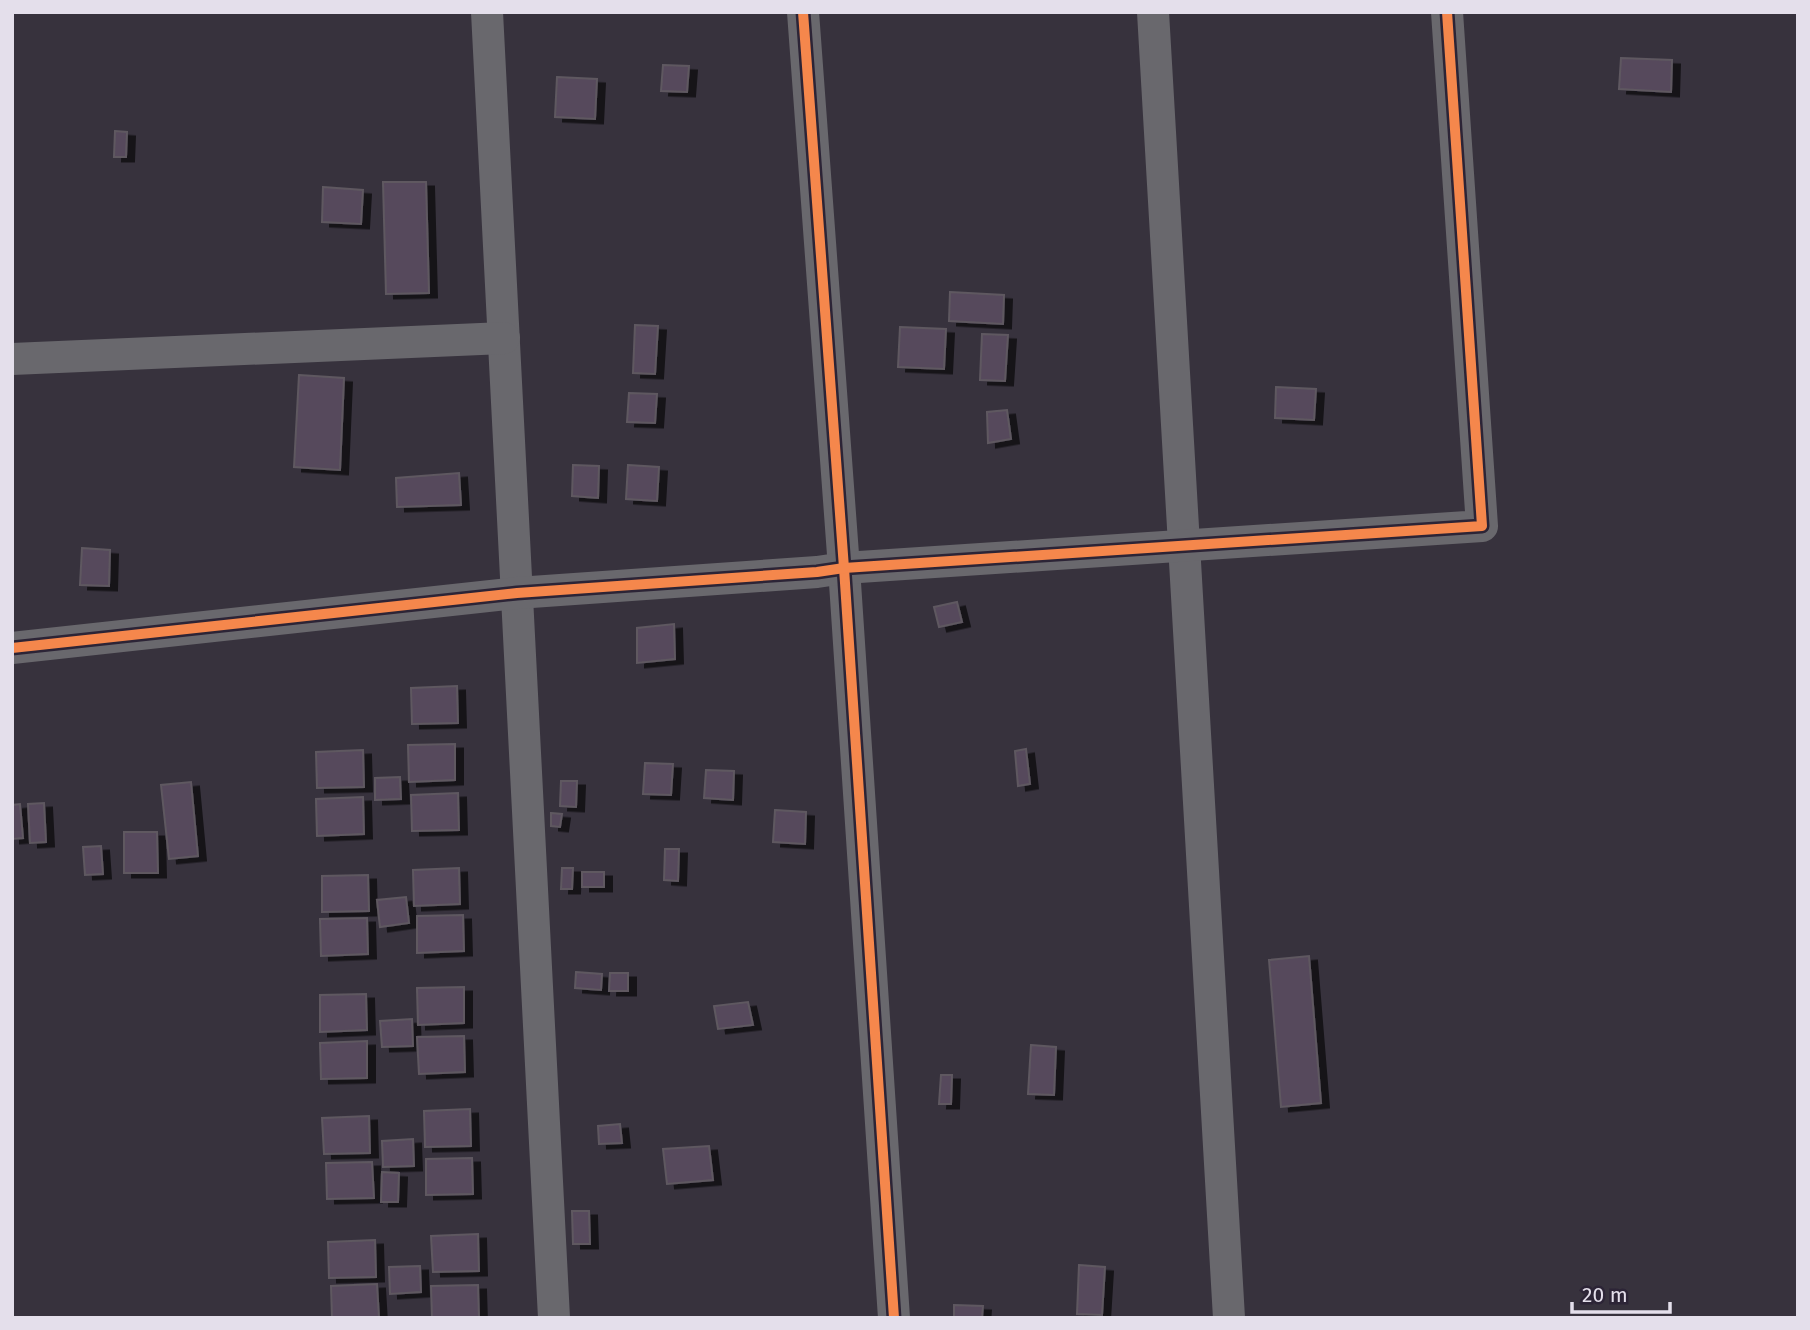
<svg xmlns="http://www.w3.org/2000/svg" width="1810" height="1330" viewBox="0 0 1810 1330" font-family="'Fira Sans',sans-serif">
<style>
.building{fill:#574a5b;stroke:#5e5861;stroke-width:2;filter:url(#shadow)}
.lines{fill:none;stroke-linecap:round;stroke-linejoin:round}
.street{stroke:#69686d;stroke-width:32}
.cycleway-casing{stroke:#2c2436;stroke-width:15}
.cycleway{stroke:#f5874c;stroke-width:10}
</style>
<defs>
<filter id="shadow"><feDropShadow dx="8" dy="4.5" stdDeviation="0" flood-color="#0009"/></filter>
</defs>
<rect width="100%" height="100%" fill="#37323d"/>
<g class="building">
<polygon points="1621,58 1672,60 1671,92 1619,89"/>
<polygon points="663,65 689,66 687,92 661,91"/>
<polygon points="557,77 597,79 595,119 555,117"/>
<polygon points="115,131 127,132 126,157 114,157"/>
<polygon points="383,182 426,182 429,293 386,294"/>
<polygon points="323,187 363,190 361,224 322,222"/>
<polygon points="950,292 1004,295 1003,324 949,321"/>
<polygon points="635,325 658,326 655,374 633,373"/>
<polygon points="900,327 946,329 944,369 898,367"/>
<polygon points="982,334 1008,335 1005,381 980,380"/>
<polygon points="299,375 344,378 340,470 294,467"/>
<polygon points="1276,387 1316,389 1314,420 1275,418"/>
<polygon points="629,393 657,394 655,423 627,422"/>
<polygon points="1007,410 1011,439 988,443 987,412"/>
<polygon points="573,465 599,466 598,498 572,496"/>
<polygon points="628,465 659,467 657,501 626,499"/>
<polygon points="459,473 461,505 397,507 396,478"/>
<polygon points="82,548 110,550 109,586 80,585"/>
<polygon points="957,602 962,622 939,627 934,607"/>
<polygon points="674,624 675,659 637,663 637,628"/>
<polygon points="457,686 458,723 412,724 411,688"/>
<polygon points="455,744 455,780 409,782 408,745"/>
<polygon points="1026,749 1030,784 1018,786 1015,751"/>
<polygon points="363,750 364,787 317,788 316,752"/>
<polygon points="645,763 673,764 671,795 643,794"/>
<polygon points="706,770 734,771 733,800 704,798"/>
<polygon points="400,777 401,799 375,800 375,778"/>
<polygon points="561,781 577,781 576,807 560,806"/>
<polygon points="191,782 198,856 169,859 161,785"/>
<polygon points="458,793 459,830 412,831 411,795"/>
<polygon points="363,797 364,834 317,836 316,799"/>
<polygon points="44,803 46,842 30,843 28,804"/>
<polygon points="20,804 23,838 12,839 12,805"/>
<polygon points="775,810 806,812 805,844 773,842"/>
<polygon points="551,813 562,814 560,827 551,826"/>
<polygon points="124,832 157,832 158,873 124,873"/>
<polygon points="101,846 103,874 85,875 83,847"/>
<polygon points="665,849 679,849 678,881 664,880"/>
<polygon points="459,868 460,904 414,906 413,870"/>
<polygon points="562,868 573,868 572,889 561,889"/>
<rect x="582" y="872" width="22" height="15"/>
<polygon points="368,875 369,911 322,912 322,876"/>
<polygon points="406,897 409,923 380,927 377,900"/>
<polygon points="463,915 464,951 417,953 417,916"/>
<polygon points="367,918 368,954 321,956 320,919"/>
<polygon points="1309,956 1321,1103 1281,1107 1269,960"/>
<polygon points="576,972 602,974 601,990 575,988"/>
<polygon points="610,973 628,973 628,991 609,991"/>
<polygon points="464,987 464,1023 418,1025 417,988"/>
<polygon points="366,994 367,1030 320,1032 320,995"/>
<polygon points="748,1002 753,1025 718,1029 714,1006"/>
<polygon points="412,1019 413,1046 382,1047 380,1021"/>
<polygon points="464,1036 465,1072 419,1074 417,1037"/>
<polygon points="367,1041 367,1078 321,1079 320,1043"/>
<polygon points="1031,1045 1056,1047 1054,1095 1028,1094"/>
<polygon points="941,1075 952,1075 951,1104 939,1104"/>
<polygon points="470,1109 471,1146 425,1147 424,1111"/>
<polygon points="369,1116 370,1153 324,1154 322,1118"/>
<polygon points="620,1124 622,1143 599,1144 598,1126"/>
<polygon points="413,1139 414,1166 383,1167 382,1141"/>
<polygon points="709,1146 713,1180 667,1184 663,1149"/>
<polygon points="472,1158 473,1194 426,1195 426,1159"/>
<polygon points="372,1162 374,1198 327,1199 326,1163"/>
<polygon points="382,1172 399,1173 398,1202 381,1202"/>
<polygon points="572,1211 589,1211 590,1244 573,1244"/>
<polygon points="478,1234 479,1271 433,1272 431,1236"/>
<polygon points="375,1240 376,1277 329,1278 328,1242"/>
<polygon points="1079,1265 1105,1267 1102,1315 1077,1314"/>
<polygon points="420,1266 421,1292 390,1294 389,1267"/>
<polygon points="377,1284 379,1318 332,1318 331,1286"/>
<polygon points="478,1285 479,1318 432,1318 431,1286"/>
<polygon points="954,1305 983,1306 982,1318 954,1318"/>
</g>
<g class="lines">
<g class="street">
<polyline points="487,12 554,1318"/>
<polyline points="803,12 844,568 894,1318"/>
<polyline points="1153,12 1229,1318"/>
<polyline points="12,359 504,338"/>
<polyline points="12,648 517,593 817,572 844,568 1482,526 1447,12"/>
</g>
<defs>
<g id="cycleway">
<polyline points="803,12 844,568 894,1318"/>
<polyline points="12,648 517,593 817,572 844,568 1482,526 1447,12"/>
</g>
</defs>
<use href="#cycleway" class="cycleway-casing"/>
<use href="#cycleway" class="cycleway"/>
</g>
<rect width="1810" height="1330" fill="none" stroke="#e4dfeb" stroke-width="28"/>
<path d="M1572 1302v10h98v-10" fill="none" stroke="#e4dfeb" stroke-width="3.5"/>
<text x="1582" y="1302" font-size="21" fill="#e4dfeb" stroke="#2c2436" stroke-width="5" paint-order="stroke">20 m</text>
</svg>
